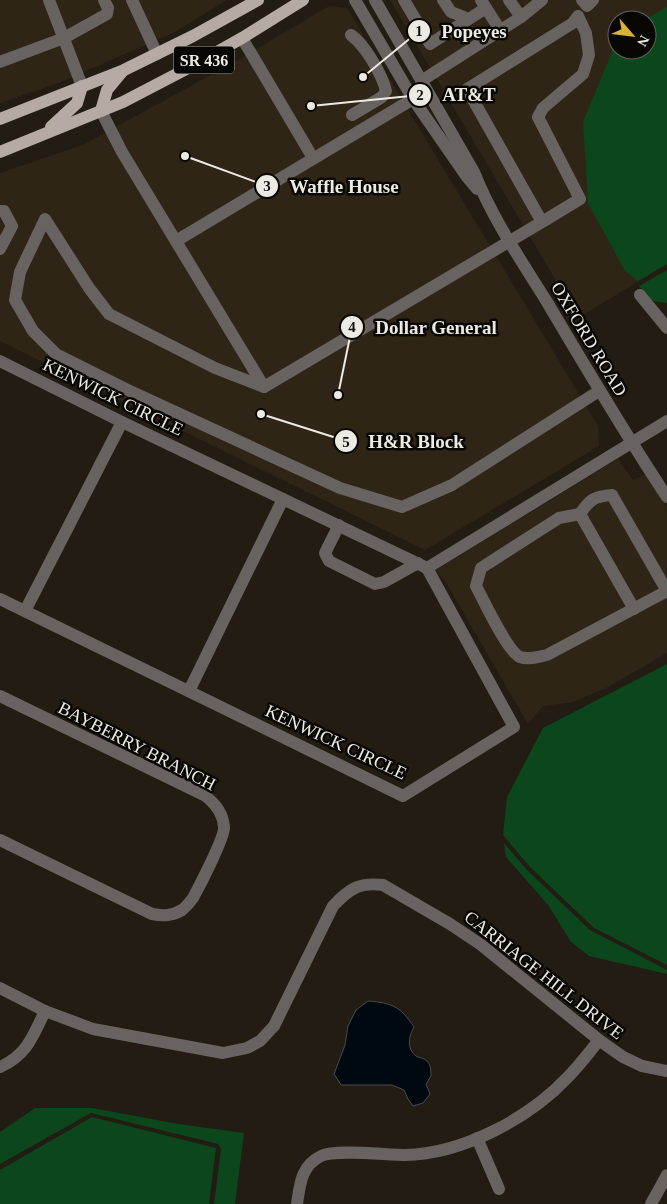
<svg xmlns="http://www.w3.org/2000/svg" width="667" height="1204" viewBox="0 0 667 1204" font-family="Georgia,serif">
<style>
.built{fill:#2e2516;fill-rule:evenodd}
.green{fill:#0b461c}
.water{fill:#010910;stroke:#484c4f}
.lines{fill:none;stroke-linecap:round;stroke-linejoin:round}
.minor{stroke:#686360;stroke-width:12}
.major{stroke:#b5aba4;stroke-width:12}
.labels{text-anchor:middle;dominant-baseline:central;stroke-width:5;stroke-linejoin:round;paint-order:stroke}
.shield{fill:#090704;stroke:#a9a5a0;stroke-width:1}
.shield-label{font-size:16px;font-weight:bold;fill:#ede9e3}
.street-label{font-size:18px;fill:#ede9e3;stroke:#090704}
.leader{fill:none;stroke:#ede9e3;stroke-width:2}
.callout-dot{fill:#ede9e3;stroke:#090704;stroke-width:2}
.mark-label{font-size:15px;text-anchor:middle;font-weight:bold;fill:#111}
.callout-label{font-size:19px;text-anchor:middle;font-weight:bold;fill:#ede9e3;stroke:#090704;stroke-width:5;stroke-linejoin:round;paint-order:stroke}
</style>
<rect width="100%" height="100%" fill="#221c13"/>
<g class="built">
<polygon points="0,0 227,0 173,33 56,84 0,103"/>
<path d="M 390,0 L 667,0 L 667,264 L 578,318 ZM 617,20 L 647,20 L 647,50 L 617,50 Z"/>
<polygon points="329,6 347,8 598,426 599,446 425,550 0,341 0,173 83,145 238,60"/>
<polygon points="618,459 633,480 645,474 667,507 667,653 608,687 573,702 543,706 528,724 448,586 436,570"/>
</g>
<g class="green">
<polygon points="667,7 667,264 638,281 625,271 588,203 583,122 617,40 617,50 647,50 647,20 644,20"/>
<polygon points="667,270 667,303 653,301 639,286"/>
<polygon points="667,664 667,965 594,928 530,867 503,835 507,797 543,728"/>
<polygon points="504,843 526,869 590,930 667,970 667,974 589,956 571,942 548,905 506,857"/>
<polygon points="35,1108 92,1108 179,1124 244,1133 235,1204 214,1204 221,1149 218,1144 91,1113 0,1164 0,1132"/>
<polygon points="92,1117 216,1148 209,1204 0,1204 0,1170"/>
</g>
<path class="water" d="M 368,1001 C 392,1003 400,1006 414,1027 C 409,1036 406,1048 416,1056 C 419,1058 424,1058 427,1061 C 431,1065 431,1071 431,1076 L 426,1084 L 430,1094 L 423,1103 L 413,1106 L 408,1099 L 404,1090 L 392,1085 L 341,1085 L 334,1074 L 345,1045 L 348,1026 L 356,1010 Z"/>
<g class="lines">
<g class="minor">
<polyline points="49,0 82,86"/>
<polyline points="132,0 157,54"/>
<polyline points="355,0 413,99 467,177 477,189"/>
<path d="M 375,0 L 474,172 C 492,218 521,260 547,302 C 586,368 625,434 667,497"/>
<polyline points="404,0 430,44 486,8"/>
<polyline points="443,0 451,12 464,17"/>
<polyline points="481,0 500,30"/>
<polyline points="509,0 521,17"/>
<polyline points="582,0 587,6 593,0"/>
<path d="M 351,35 C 365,45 382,74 386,91 L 382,97 L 352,115"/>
<polyline points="242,38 313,158"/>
<polyline points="0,62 64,38 107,14 108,8 104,0"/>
<polyline points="421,81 521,17 542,0"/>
<polyline points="101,111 122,152 264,387 542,222 467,89 573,23 578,16 586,33 589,55 583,74 543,108 538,117 580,199 542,222"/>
<polyline points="0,211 4,211 12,226 0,249"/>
<polyline points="176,241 413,99"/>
<polyline points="640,295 667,328"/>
<polyline points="0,361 122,422 427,568 667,421"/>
<polyline points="264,387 215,368 109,314 89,288 45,219 20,272 15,300 33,331 56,354 132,392 340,488 402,507 452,485 599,391"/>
<polyline points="580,514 634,609"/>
<polyline points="339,525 325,553 329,561 375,584 384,582 418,563"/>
<path d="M 667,591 L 547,655 C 538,657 529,660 520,657 C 507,651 484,601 476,586 L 481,568 L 559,518 L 580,514 C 590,499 595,496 612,495 L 667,591"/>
<polyline points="0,599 403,796 514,727 427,568"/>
<polyline points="25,611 122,422"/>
<polyline points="189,691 283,499"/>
<path d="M 0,696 L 204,795 C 215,803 223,813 224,827 C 225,837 199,887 193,898 C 190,902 186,907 182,910 C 172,916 163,916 152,914 L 0,840"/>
<path d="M 0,988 L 45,1011 L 93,1029 L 223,1053 L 247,1048 L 260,1041 L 274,1026 L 333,906 C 349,889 359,882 383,885 L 450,924 L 480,944 L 599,1040 L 623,1057 L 642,1066 L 667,1071"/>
<path d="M 0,1067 C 27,1055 33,1036 45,1011"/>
<polyline points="477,1138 499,1189"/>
<path d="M 297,1204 C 300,1184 301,1166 321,1156 C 335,1149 386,1155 405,1155 C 462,1154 528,1119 567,1078 C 579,1066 589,1053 599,1040"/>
<polyline points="651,1204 667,1175"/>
</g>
<g class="major">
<polyline points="101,111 107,90 122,72"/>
<polyline points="0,119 124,70 193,36 258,0"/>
<polyline points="51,127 77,103 82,86"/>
<polyline points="0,152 123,102 194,65 242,38 303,0"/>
</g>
</g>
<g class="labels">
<rect class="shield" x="174" y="46.5" width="60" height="27" rx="4"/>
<g class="shield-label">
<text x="204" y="60">SR 436</text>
</g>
<g class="street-label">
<text transform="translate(589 339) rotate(59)">OXFORD ROAD</text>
<text transform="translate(113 397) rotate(26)">KENWICK CIRCLE</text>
<text transform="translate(336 742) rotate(25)">KENWICK CIRCLE</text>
<text transform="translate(137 746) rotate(27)">BAYBERRY BRANCH</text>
<text transform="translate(544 975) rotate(38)">CARRIAGE HILL DRIVE</text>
</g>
</g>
<path class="leader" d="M363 77L419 31M311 106L420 95M185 156L267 186M338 395L352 327M261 414L346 441"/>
<g class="callout-dot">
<circle cx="363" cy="77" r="5"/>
<circle cx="311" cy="106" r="5"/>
<circle cx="185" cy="156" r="5"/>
<circle cx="338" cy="395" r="5"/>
<circle cx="261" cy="414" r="5"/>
<circle cx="419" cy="31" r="12"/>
<circle cx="420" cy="95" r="12"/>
<circle cx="267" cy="186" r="12"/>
<circle cx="352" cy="327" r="12"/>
<circle cx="346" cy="441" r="12"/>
</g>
<g class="mark-label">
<text x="419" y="36">1</text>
<text x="420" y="100">2</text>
<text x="267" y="191">3</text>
<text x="352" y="332">4</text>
<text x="346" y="447">5</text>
</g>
<g class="callout-label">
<text x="474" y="38">Popeyes</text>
<text x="469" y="101">AT&amp;T</text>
<text x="344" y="193">Waffle House</text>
<text x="436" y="334">Dollar General</text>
<text x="416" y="448">H&amp;R Block</text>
</g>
<g transform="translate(632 35) rotate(118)"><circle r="24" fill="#090704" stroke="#64615d"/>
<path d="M0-4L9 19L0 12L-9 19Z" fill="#dcb233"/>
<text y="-8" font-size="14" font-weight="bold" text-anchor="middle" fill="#ede9e3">N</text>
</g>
</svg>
